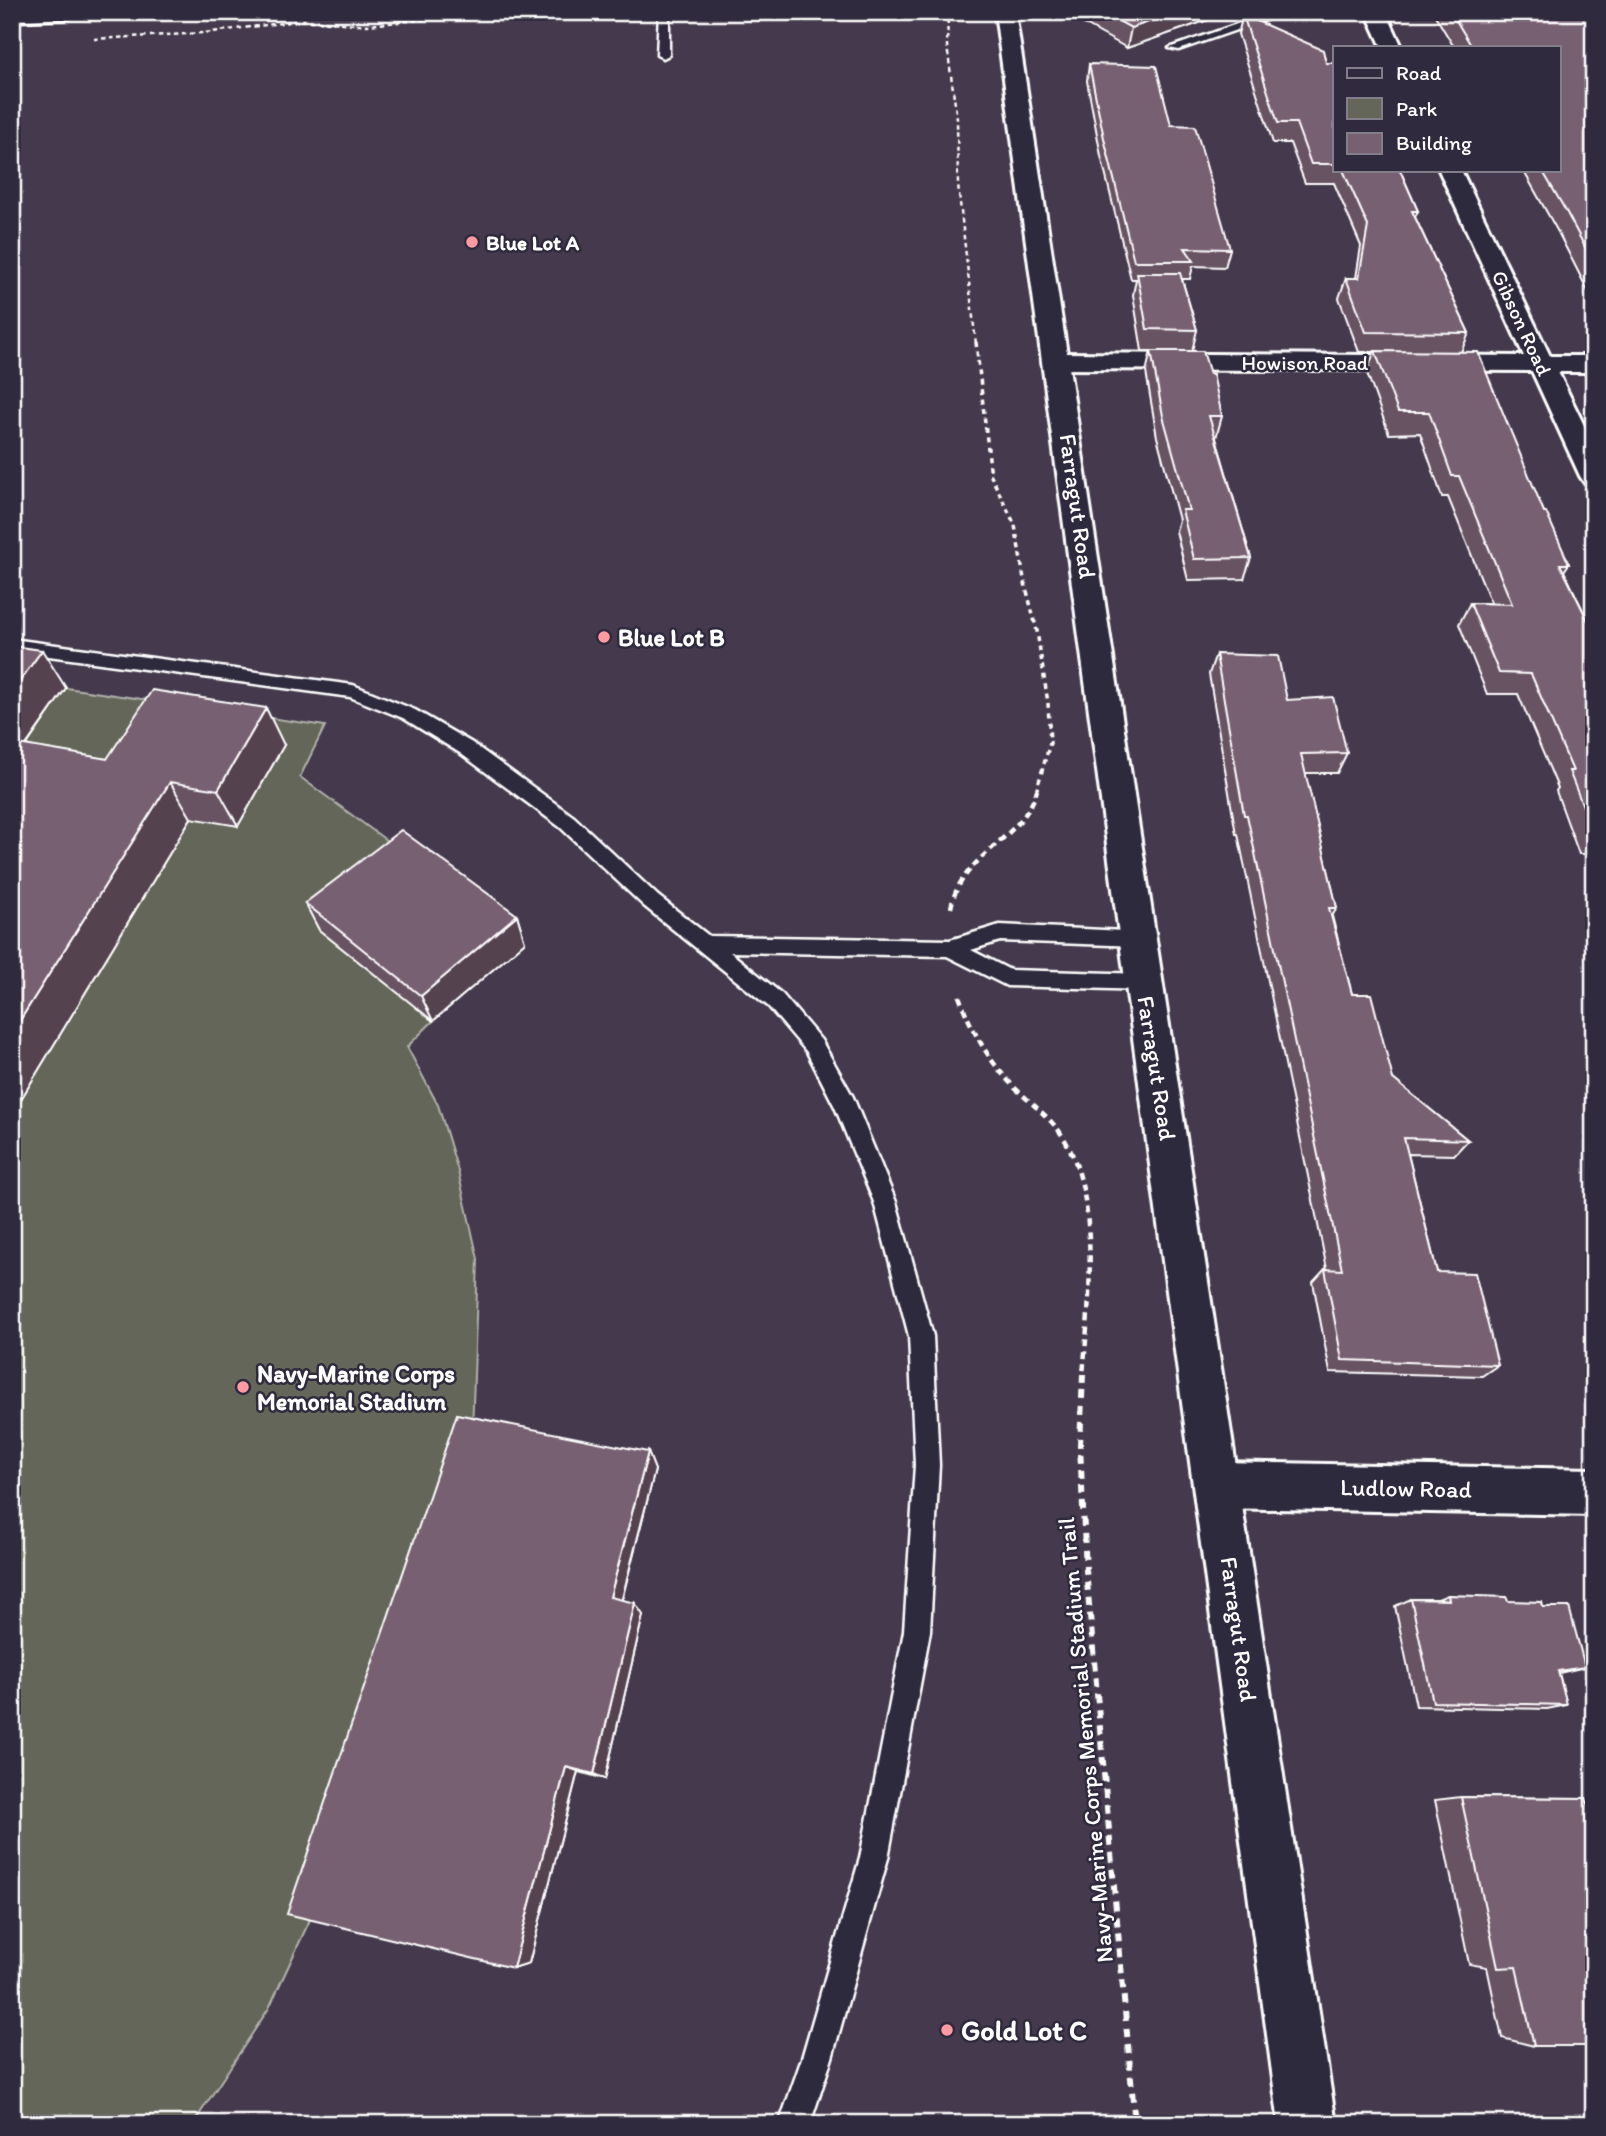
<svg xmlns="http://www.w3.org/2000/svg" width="1606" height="2136" viewBox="0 0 1606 2136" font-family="Itim,sans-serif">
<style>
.green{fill:#636658;stroke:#b1b2ac;stroke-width:2}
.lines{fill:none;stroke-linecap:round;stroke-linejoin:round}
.lane-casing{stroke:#fff;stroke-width:5}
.street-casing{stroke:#fff;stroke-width:6}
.secondary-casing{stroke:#fff;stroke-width:6}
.path-far3{stroke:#fff;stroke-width:2.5;stroke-dasharray:4.5 3.5;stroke-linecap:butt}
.path-far2{stroke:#fff;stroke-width:3.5;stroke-dasharray:5 4.5;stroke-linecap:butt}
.path-far1{stroke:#fff;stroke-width:4.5;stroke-dasharray:7 5;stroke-linecap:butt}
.path{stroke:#fff;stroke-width:6;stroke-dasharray:9 7;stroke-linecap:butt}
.lane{fill:#2f2a3d;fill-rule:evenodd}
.street{fill:#2f2a3d;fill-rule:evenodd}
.secondary{fill:#2f2a3d;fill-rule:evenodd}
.wall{fill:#675363;stroke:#fff;stroke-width:2}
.shaded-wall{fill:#544350;stroke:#fff;stroke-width:2}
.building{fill:#786073;stroke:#fff;stroke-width:2}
.poi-dot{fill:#ff9aa2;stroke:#2f2a3d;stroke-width:2.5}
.labels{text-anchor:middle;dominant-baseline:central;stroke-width:5;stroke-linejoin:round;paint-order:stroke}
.far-poi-label{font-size:21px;font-weight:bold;fill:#fff;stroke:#2f2a3d;text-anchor:start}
.far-street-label{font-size:21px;fill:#fff;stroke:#2f2a3d}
.street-label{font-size:24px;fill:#fff;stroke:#2f2a3d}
.poi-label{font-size:24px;font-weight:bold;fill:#fff;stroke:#2f2a3d;text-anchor:start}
.near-poi-label{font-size:28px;font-weight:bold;fill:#fff;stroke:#2f2a3d;text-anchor:start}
</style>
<rect width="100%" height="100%" fill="#453a4d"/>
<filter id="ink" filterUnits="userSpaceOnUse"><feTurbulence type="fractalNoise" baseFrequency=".0143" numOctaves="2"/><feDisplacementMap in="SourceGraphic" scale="14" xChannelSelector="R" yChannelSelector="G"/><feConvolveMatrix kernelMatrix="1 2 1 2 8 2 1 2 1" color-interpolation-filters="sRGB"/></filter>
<g filter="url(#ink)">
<polygon class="green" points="12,680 325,726 300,777 525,942 433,1021 407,1047 438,1105 458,1171 478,1259 472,1434 655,1470 619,1609 643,1615 605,1779 578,1772 529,1963 314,1911 269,2008 193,2124 12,2124"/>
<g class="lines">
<defs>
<g id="lane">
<polygon points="659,12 669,12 669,55 663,58 657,55"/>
<polygon points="1271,12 1288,12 1179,50 1169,48"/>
<polygon points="12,639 353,685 415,710 472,743 574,817 658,896 709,936 950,940 1000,925 1146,932 1149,938 1146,944 1139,946 1000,941 971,950 1010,970 1145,974 1152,976 1155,982 1152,988 1145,990 1007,986 947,956 730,952 782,994 821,1040 853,1097 896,1202 933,1336 939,1465 930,1631 888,1858 832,2058 810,2124 779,2124 802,2058 860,1858 904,1631 915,1465 909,1336 874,1202 835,1107 807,1052 768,1006 644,906 560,827 460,753 403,718 350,697 12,651"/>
</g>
<g id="street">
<polygon points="1366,12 1386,12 1402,47 1382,47"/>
<polygon points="1439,170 1461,170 1550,356 1594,356 1594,372 1558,372 1594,446 1594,485 1584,482 1580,476 1532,371 1058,369 1049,367 1045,361 1049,355 1058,353 1524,356"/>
<polygon points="1219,1462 1594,1469 1594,1515 1219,1508 1203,1501 1196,1485 1203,1469"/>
</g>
<g id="secondary">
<polygon points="12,12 79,12 69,18 12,21"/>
<polygon points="995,12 1015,12 1336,2124 1279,2124"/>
</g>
</defs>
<use href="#lane" class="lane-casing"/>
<use href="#street" class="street-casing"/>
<use href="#secondary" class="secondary-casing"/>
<g class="path-far3">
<polyline points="528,12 578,16 630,14"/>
<polyline points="948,12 947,46 957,119 958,185 976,344"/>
<polyline points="94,39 204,33 305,20 368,25 498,12"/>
</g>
<polyline class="path-far2" points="976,342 991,476 1015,525 1024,579 1037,631 1048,703 1050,743 1036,792"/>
<g class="path-far1">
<path d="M 951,908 C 960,855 1023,840 1037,790"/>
<path d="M 959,996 C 972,1032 990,1063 1017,1090 C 1030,1102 1044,1113 1056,1127 C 1103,1185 1089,1305 1083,1375"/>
</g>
<polyline class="path" points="1083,1374 1080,1446 1086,1570 1135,2124"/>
<use href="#lane" class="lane"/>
<use href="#street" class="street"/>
<use href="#secondary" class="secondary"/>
</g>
<g class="wall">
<polygon points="1076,12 1210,12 1208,20 1127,48 1075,19"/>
<polygon points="1433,12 1594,12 1594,303 1558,232 1523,170 1559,170 1559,47 1454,47"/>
<polygon points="1243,15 1326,63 1335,63 1335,170 1400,170 1418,211 1415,217 1469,333 1461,352 1544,512 1569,564 1564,571 1594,633 1594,854 1579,854 1556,791 1558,788 1518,694 1487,694 1459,624 1470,603 1491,603 1448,497 1442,497 1420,433 1389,434 1367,373 1374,352 1359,352 1339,298 1346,278 1356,278 1361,246 1334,183 1305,183 1290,143 1273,143 1238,34"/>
<polygon points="1089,64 1171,125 1230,249 1225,267 1193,266 1190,279 1182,279 1197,330 1192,351 1222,416 1216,438 1251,558 1244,579 1188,580 1176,531 1179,520 1157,437 1146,372 1151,351 1142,351 1133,295 1136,279 1131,279 1101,156 1087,81"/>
<polygon points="12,646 66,688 26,746 107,759 284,745 238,826 191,818 12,1114"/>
<polygon points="1216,654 1287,700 1347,753 1337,773 1305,773 1337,908 1332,916 1352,994 1393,1079 1468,1140 1454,1155 1408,1154 1437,1272 1498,1365 1482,1376 1330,1372 1313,1282 1325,1269 1327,1269 1238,834 1236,834 1209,674"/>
<polygon points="305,903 517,915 525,942 433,1021 319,930"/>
<polygon points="648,1452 655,1470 622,1600 643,1615 605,1779 578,1771 529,1963 513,1968"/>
<polygon points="1448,1595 1508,1601 1543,1607 1585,1667 1559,1673 1567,1705 1547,1709 1416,1706 1395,1606 1411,1599 1438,1599"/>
<polygon points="1461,1797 1586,1798 1534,2046 1502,2038 1487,1967 1469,1964 1435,1800"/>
</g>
<g class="shaded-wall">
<polygon points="1177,12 1210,12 1208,20 1127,48 1131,28"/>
<polygon points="42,650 66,688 12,765 12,692"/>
<polygon points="266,708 284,745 238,826 218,790"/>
<polygon points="170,782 191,818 12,1114 12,1033"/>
<polygon points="517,915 525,942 433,1021 421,996"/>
<polygon points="648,1452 655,1470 619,1610 610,1597"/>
<polygon points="635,1603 643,1615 605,1779 594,1774"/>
<polygon points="566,1767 578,1771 529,1963 513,1968"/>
</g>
<g class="building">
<polygon points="1102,12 1177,12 1131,28"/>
<polygon points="1451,12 1594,12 1594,264 1567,213 1542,170 1559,170 1559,47 1472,47"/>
<polygon points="1243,15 1323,50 1326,63 1335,63 1335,164 1311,164 1296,123 1278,123"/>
<polygon points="1089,64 1156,66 1171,125 1195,126 1230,249 1185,248 1194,261 1134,261 1104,138"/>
<polygon points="1343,170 1400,170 1418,211 1412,211 1469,333 1366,332 1346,278 1359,278 1368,226"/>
<polygon points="1137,273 1180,273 1197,330 1147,329"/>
<polygon points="1151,351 1203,351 1210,374 1213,374 1222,416 1209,416 1251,558 1194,559 1182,510 1189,510 1163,416"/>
<polygon points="1375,351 1478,352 1544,512 1546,512 1569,564 1560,564 1594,633 1594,834 1569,771 1573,771 1531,674 1499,673 1470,603 1512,604 1459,476 1452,476 1429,412 1398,412"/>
<polygon points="12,646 42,650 12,692"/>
<polygon points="1216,654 1278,656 1287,700 1333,697 1347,753 1301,754 1337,908 1329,908 1352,994 1371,994 1393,1079 1468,1140 1404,1138 1437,1272 1475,1273 1498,1365 1342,1360 1325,1269 1342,1270 1247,815 1244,815"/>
<polygon points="152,690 266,708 218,790 170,782 12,1033 12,743 107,759"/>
<polygon points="401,830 517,915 421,996 305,903"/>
<polygon points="457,1414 648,1452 610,1597 635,1603 594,1774 566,1767 513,1968 287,1914"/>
<polygon points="1448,1595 1506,1597 1508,1601 1542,1602 1543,1607 1569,1607 1585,1667 1558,1671 1567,1705 1433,1702 1411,1599 1449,1600"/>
<polygon points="1461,1797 1586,1798 1594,1827 1594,2046 1534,2046 1516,1967 1498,1968"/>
</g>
</g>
<g class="poi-dot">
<circle cx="472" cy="242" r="7"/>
<circle cx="604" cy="637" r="7"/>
<circle cx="243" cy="1387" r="7"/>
<circle cx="947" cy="2030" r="7"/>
</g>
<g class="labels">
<g class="far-poi-label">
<text x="486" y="242">Blue Lot A</text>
</g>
<g class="far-street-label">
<text transform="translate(1522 323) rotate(65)">Gibson Road</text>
<text x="1305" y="362">Howison Road</text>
</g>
<g class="street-label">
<text transform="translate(1078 506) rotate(82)">Farragut Road</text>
<text transform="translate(1157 1068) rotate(81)">Farragut Road</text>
<text transform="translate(1406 1488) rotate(1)">Ludlow Road</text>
<text transform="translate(1239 1629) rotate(82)">Farragut Road</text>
<text transform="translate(1085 1740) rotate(-95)">Navy-Marine Corps Memorial Stadium Trail</text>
</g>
<g class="poi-label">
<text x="618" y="637">Blue Lot B</text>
<text x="257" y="1373">Navy-Marine Corps<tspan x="257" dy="28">Memorial Stadium</tspan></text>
</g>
<g class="near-poi-label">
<text x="961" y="2030">Gold Lot C</text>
</g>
</g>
<rect width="1606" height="2136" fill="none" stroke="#2f2a3d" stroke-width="42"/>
<rect x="21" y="21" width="1564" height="2094" fill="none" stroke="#fff" stroke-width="2.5" filter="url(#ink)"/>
<rect x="1333" y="46" width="228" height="126" fill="#2f2a3d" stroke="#827f8b" stroke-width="2"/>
<rect x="1347" y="68" width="35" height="10" fill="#2f2a3d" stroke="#827f8b" stroke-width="2"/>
<text x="1396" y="80" font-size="21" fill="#ffffff">Road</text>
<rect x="1347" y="98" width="35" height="21" fill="#636658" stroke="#827f8b" stroke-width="2"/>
<text x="1396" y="116" font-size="21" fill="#ffffff">Park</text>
<rect x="1347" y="133" width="35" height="21" fill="#786073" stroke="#827f8b" stroke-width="2"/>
<text x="1396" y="150" font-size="21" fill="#ffffff">Building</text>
</svg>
